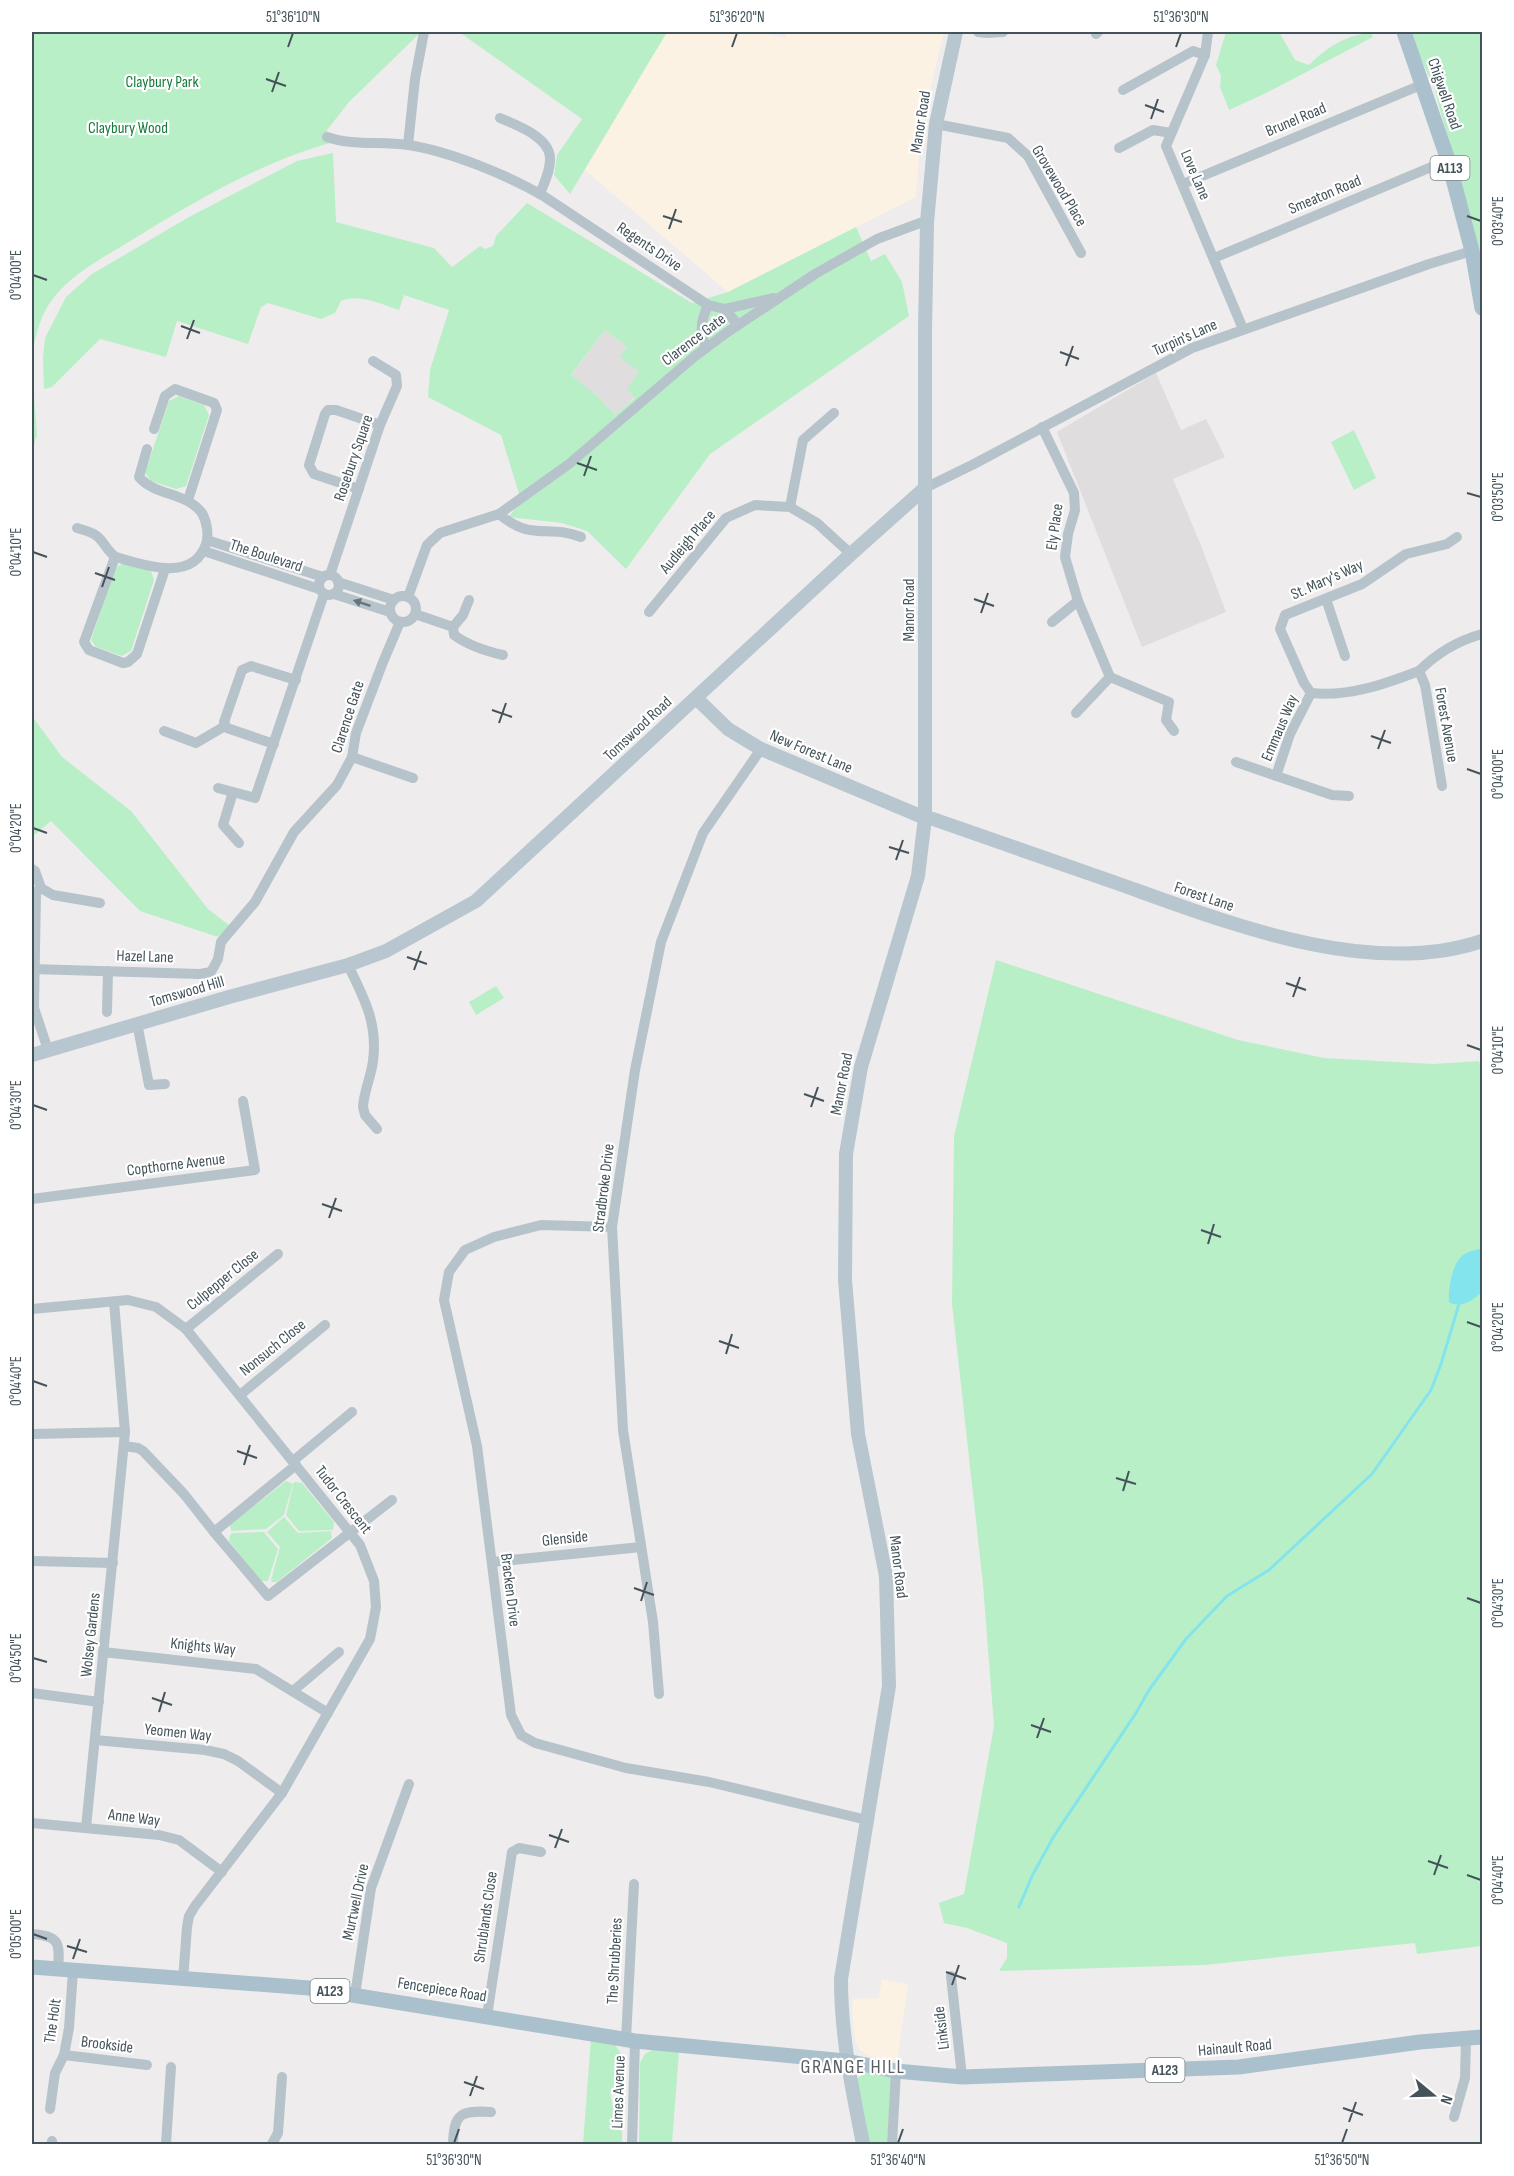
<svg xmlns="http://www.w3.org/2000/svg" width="1514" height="2176" viewBox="0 0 1514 2176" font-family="'Sofia Sans Condensed',sans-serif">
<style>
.commercial{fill:#fcf2e4}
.education{fill:#e0dddf}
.green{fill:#b8efc7;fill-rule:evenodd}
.water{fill:#84e4ed}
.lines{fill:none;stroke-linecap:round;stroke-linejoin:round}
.stream{stroke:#84e4ed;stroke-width:3}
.street{stroke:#b7c3ca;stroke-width:10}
.secondary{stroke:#b7c6cf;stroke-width:14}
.primary{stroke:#abc0cd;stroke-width:15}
.oneway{fill:#66757c}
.ticks{fill:none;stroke:#44535a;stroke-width:2}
.labels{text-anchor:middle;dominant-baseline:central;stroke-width:4.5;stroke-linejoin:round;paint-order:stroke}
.shield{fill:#fff;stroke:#7c878c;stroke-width:1.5}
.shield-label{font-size:15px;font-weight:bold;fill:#44535a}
.park-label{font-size:16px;fill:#147c3b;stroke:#fff}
.street-label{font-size:16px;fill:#44535a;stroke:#fff}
.quarter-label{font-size:20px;letter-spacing:1.5px;fill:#595e62;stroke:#fff}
.neatline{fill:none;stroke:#44535a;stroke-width:2}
.ticks-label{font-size:15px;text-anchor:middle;fill:#44535a}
</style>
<rect width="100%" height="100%" fill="#efeced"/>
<g class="commercial">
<polygon points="667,32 759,32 785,38 788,32 944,32 928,99 919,158 916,197 728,292 585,170"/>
<polygon points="882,1979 908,1984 897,2062 869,2056 860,2050 855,2041 852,2012 853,1999 879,1998"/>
</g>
<g class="education">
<polygon points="605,330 627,347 639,371 635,397 615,415 596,395 571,376"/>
<polygon points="1156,373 1181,430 1206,419 1225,457 1173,479 1200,543 1226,612 1142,647 1057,432"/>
</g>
<g class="green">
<path d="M 32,32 L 421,32 L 349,102 L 327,130 L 330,143 C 259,163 194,202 132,240 C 103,258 72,273 52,300 C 40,315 37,334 32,351 Z"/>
<polygon points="459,32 667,32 570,194 554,175 557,155 582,119"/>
<path d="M 1226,32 L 1279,32 L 1295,60 L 1309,65 C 1327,47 1346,35 1371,33 L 1373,37 L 1266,93 L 1229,110 L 1220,87 L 1221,76 L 1216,65 Z"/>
<polygon points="1408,32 1482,32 1482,267 1434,87"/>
<path d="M 333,153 L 336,222 L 434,248 L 452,267 L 480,246 L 485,249 L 493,246 L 496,236 L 527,203 L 692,303 L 728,292 L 856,227 L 871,261 L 885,254 L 902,282 L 909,316 L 710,454 L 626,569 L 587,531 L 562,523 L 509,517 L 521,500 L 501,435 L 428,397 L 430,370 L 449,310 L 404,295 L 399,310 C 380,304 359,293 341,301 L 335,313 L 321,319 L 268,303 L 261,307 L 248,344 L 177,321 L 166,357 L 100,339 L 52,387 L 44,389 L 43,357 L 45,338 L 66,297 L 92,274 L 189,217 L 297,161 ZM 605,330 L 627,347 L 620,357 L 639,372 L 627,389 L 635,398 L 615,415 L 596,395 L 571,375 Z"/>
<polygon points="32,369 37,435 32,451"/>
<polygon points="179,396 204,405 209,415 186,486 176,489 151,481 145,473 169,401"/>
<polygon points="1354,430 1376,478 1354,490 1331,442"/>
<polygon points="123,563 151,571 154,580 131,651 122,656 96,647 91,640 115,568"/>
<polygon points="32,716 62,757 131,811 208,909 230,926 218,937 140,911 51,821 32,837"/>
<polygon points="996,960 1238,1040 1324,1058 1433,1064 1479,1061 1482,1071 1482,1946 1417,1954 1415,1943 1204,1965 999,1971 1007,1958 1007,1943 967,1928 944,1923 939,1903 964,1894 994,1726 983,1584 952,1304 954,1136"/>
<polygon points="496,986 504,998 476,1015 469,1002"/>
<polygon points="286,1481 293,1484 284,1515 266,1529 231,1531 230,1525"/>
<polygon points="294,1482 302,1483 334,1522 333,1530 299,1531 286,1515"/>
<polygon points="284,1517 298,1533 331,1531 332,1538 277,1582 272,1582 271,1580 280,1547 267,1532"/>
<polygon points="264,1532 278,1549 268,1581 261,1581 229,1541 230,1535 232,1533"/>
<polygon points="591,2039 615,2045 623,2057 622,2093 610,2092 613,2107 617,2108 622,2096 622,2144 583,2144"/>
<polygon points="654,2049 679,2051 672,2144 639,2144 640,2063 645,2054"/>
<polygon points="865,2072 892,2075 887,2144 867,2144 856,2080"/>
</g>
<path class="water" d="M 1482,1248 L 1482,1292 C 1473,1300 1461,1309 1449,1302 C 1448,1289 1452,1263 1463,1255 C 1468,1251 1477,1250 1482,1248 Z"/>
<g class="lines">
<polyline class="stream" points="1019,1907 1032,1876 1054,1836 1136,1713 1149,1690 1186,1639 1227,1596 1269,1570 1372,1474 1431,1390 1441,1364 1459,1304"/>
<g class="street">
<polyline points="978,32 987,33 1003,32"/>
<polyline points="1208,32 1205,55 1166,146 1243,329"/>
<polyline points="1096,34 1098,32"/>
<polyline points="1123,90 1193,51 1205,55"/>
<path d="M 500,118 C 516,125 548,136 550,157 C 551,170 544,183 540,194"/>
<polyline points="936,124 1008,138 1028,156 1081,253"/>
<path d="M 327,137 C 353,146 381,141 408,145 C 449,151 510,176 545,197 L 708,305 L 725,309 L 738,325"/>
<polyline points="408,145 415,79 424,32"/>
<polyline points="1119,148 1153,130 1171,133"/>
<polyline points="1183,184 1421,85"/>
<polyline points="1214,258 1448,160"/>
<polyline points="725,309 774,298"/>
<path d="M 706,348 C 699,332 701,321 708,305"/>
<polyline points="1042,427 1074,493 1075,510 1068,534 1065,557 1078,601 1110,677 1169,702 1166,720 1174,731"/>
<polyline points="154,429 165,396 175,389 214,403 217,410 188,500"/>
<polyline points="925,488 974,464 1192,348 1429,264 1472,251"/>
<polyline points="359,489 314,474 309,465 325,414 328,410 336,410 380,425"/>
<polyline points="790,507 803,440 834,413"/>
<path d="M 499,514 C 532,542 547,524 581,537"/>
<path d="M 77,528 C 84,530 93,532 98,537 C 104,542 109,554 116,557 C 144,565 193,583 206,544 C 209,535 207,522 202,513 C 186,492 155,496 139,477 L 147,449"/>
<polyline points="207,540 323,577"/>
<polyline points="204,551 319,589"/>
<polyline points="115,557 84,642 89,650 123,663 128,662 137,654 165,569"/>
<polyline points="330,575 380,425 397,386 396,375 373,361"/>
<circle cx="329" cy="585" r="10"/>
<polyline points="338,582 394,600"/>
<polyline points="334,594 390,612"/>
<circle cx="403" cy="609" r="13"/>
<polyline points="408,597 427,545 440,533 499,514 569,464 694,357 726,333 815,274 877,239 920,223 927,222"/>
<polyline points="1326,599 1345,656"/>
<path d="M 469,600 L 463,615 L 453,627 L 454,635 C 469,646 485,651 503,655"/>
<polyline points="649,612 726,518 755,505 790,507 817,523 851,554"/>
<polyline points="415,614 453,627"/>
<polyline points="1052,622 1078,601"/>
<polyline points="1311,693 1304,683 1280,629 1285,615 1362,584 1406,554 1447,544 1457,537"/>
<path d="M 1311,693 C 1349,697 1385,684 1419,671"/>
<polyline points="1076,713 1110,677"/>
<polyline points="164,731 196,743 225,726"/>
<polyline points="274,744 227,728 224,722 242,670 251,666 296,680"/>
<polyline points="352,757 413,778"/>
<polyline points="1236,762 1332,795 1349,796"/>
<polyline points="1276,776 1290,734 1311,693"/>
<path d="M 1442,786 L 1425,685 L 1419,671 C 1438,652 1457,641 1482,634"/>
<polyline points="218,788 255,798 324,594"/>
<polyline points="233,792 223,825 239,843"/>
<polyline points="32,869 35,871 41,888"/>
<path d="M 348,965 C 364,998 378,1023 373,1061 C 371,1077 364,1091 363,1107 L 365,1115 L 377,1129"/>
<polyline points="32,969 200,974 211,972 218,959 221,942 255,902 294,832 337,785 352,757 356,733 383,662 400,622"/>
<polyline points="107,1012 108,971"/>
<polyline points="137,1023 149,1085 165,1084"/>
<polyline points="48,1050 34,1008 36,892 41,888 53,895 100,903"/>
<polyline points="32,1199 255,1170 243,1101"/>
<polyline points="612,1227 541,1225 494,1237 465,1250 449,1272 444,1300 477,1446 511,1715 521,1735 535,1743 626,1768 709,1782 867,1820"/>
<polyline points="32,1309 128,1300 156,1307 186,1329 360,1545 374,1581 376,1607 370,1639 282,1793 195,1906 189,1916 187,1927 183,1980"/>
<polyline points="186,1329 278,1254"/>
<polyline points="240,1395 325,1325"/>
<polyline points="32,1434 125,1432"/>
<polyline points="124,1446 138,1448 143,1451 184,1494 214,1532"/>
<polyline points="293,1461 352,1412"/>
<polyline points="296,1465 214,1532 268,1596 392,1500"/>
<polyline points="32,1561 113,1563"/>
<polyline points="492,1562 641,1547"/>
<polyline points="103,1652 256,1669 328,1713"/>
<polyline points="293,1691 339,1652"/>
<polyline points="32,1693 99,1702"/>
<polyline points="659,1694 653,1622 623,1430 612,1227 635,1070 661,942 703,833 761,749"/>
<polyline points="95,1740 205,1750 224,1754 238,1761 282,1793"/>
<polyline points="32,1823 159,1835 179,1840 222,1872"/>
<polyline points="86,1828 125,1432 114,1302"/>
<path d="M 32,1934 C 60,1936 60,1943 58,1970"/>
<polyline points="951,1976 962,2077"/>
<polyline points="355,1995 371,1888 409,1784"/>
<polyline points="487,2016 512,1852 519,1848 541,1852"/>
<polyline points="626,2039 634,1884"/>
<polyline points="64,2055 147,2065"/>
<polyline points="50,2109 55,2073 64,2055 69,2028 73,1971"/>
<polyline points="1454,2117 1465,2078 1466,2039"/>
<polyline points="52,2144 52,2141"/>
<polyline points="166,2144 171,2067"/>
<polyline points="272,2144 278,2133 282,2077"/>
<path d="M 453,2144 C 454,2114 460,2110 491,2112"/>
<polyline points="632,2144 635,2041"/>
<polyline points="892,2144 896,2071"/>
</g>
<g class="secondary">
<path d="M 696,698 L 728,729 L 761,749 L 925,818 L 933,819 C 996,841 1059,863 1122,885 C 1228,923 1370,979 1482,941"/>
<polyline points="32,1055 229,997 348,965 386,951 476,901 851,554 925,488"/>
<path d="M 863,2144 C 852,2089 841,2036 841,1979 L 889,1686 L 886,1576 L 858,1434 L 845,1280 L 846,1154 L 861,1067 L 918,876 L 925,818 L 925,330 L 927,222 L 936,124 L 956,32"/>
</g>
<g class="primary">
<polyline points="1404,32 1448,160 1472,251 1482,308"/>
<polyline points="32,1967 309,1988 635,2041 846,2061 896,2071 962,2077 1239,2067 1420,2042 1482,2037"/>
</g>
</g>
<defs><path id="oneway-solid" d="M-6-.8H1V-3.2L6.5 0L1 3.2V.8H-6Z" transform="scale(1.5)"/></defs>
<use class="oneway" href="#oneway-solid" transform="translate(362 603) rotate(-162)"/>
<path class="ticks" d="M 288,47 L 293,33M 732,47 L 737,33M 1176,47 L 1181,33M 266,79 L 286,86M 272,92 L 279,72M 1145,105 L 1164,112M 1151,119 L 1158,99M 663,216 L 682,222M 1467,216 L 1481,221M 669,229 L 676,209M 33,275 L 47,280M 181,326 L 200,333M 187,339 L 194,320M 1060,352 L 1079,359M 1066,366 L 1073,346M 577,463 L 597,470M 584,476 L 591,456M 1467,493 L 1481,497M 33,552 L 47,557M 95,573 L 115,580M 102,587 L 109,567M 974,599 L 994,606M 981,613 L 988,593M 492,710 L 512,717M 499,723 L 506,703M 1371,736 L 1391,743M 1378,749 L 1385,730M 1467,769 L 1481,774M 33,828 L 47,833M 889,847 L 909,853M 896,860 L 903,840M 407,957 L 427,964M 414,970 L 421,951M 1286,983 L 1306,990M 1293,997 L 1300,977M 1467,1045 L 1481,1050M 804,1094 L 824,1101M 33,1105 L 47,1110M 811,1107 L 818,1087M 322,1204 L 342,1211M 329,1218 L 336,1198M 1201,1230 L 1221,1237M 1208,1244 L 1214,1224M 1467,1322 L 1481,1327M 719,1341 L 739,1348M 726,1354 L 732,1334M 33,1381 L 47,1386M 237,1451 L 257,1458M 244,1465 L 250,1445M 1116,1478 L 1136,1484M 1123,1491 L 1129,1471M 634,1588 L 654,1595M 1467,1598 L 1481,1603M 641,1601 L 647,1582M 33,1658 L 47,1662M 152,1698 L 172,1705M 159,1712 L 165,1692M 1031,1725 L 1051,1732M 1037,1738 L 1044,1718M 549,1835 L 569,1842M 555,1848 L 562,1829M 1428,1861 L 1448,1868M 1434,1875 L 1441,1855M 1467,1875 L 1481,1880M 33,1934 L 47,1939M 67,1946 L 87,1952M 73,1959 L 80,1939M 946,1972 L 966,1979M 952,1985 L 959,1965M 464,2082 L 484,2089M 470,2096 L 477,2076M 1343,2108 L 1363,2115M 1349,2122 L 1356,2102M 454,2143 L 459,2129M 898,2143 L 903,2129M 1342,2143 L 1347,2129"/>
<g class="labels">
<g class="shield">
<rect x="1430.5" y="156" width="39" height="24" rx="4.5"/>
<rect x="310.5" y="1979" width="39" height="24" rx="4.5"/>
<rect x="1145.5" y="2058" width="39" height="24" rx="4.5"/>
</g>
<g class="shield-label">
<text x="1450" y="168">A113</text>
<text x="330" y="1991">A123</text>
<text x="1165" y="2070">A123</text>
</g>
<g class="park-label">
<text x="162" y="82">Claybury Park</text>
<text x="128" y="128">Claybury Wood</text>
</g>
<g class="street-label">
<text transform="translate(1444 94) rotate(71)">Chigwell Road</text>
<text transform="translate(1296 120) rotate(-23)">Brunel Road</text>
<text transform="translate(921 122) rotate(-81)">Manor Road</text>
<text transform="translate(1195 175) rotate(67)">Love Lane</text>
<text transform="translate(1059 186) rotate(59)">Grovewood Place</text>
<text transform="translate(1325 195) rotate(-23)">Smeaton Road</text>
<text transform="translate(649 247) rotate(34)">Regents Drive</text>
<text transform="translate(1185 338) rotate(-24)">Turpin's Lane</text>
<text transform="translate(694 340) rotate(-37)">Clarence Gate</text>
<text transform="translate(354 458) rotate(-71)">Rosebury Square</text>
<text transform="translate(1055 527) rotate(-82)">Ely Place</text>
<text transform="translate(688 542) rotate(-50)">Audleigh Place</text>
<text transform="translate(266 556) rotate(18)">The Boulevard</text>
<text transform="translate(1327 580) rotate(-24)">St. Mary's Way</text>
<text transform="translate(909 610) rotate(-90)">Manor Road</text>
<text transform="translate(348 717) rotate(-72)">Clarence Gate</text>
<text transform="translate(1446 725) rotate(80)">Forest Avenue</text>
<text transform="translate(1280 728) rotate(-67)">Emmaus Way</text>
<text transform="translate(638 729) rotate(-43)">Tomswood Road</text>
<text transform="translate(811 752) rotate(23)">New Forest Lane</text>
<text transform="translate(1204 897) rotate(19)">Forest Lane</text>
<text transform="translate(145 957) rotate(2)">Hazel Lane</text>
<text transform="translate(187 992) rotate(-16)">Tomswood Hill</text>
<text transform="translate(842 1084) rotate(-79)">Manor Road</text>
<text transform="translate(176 1165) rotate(-7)">Copthorne Avenue</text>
<text transform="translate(604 1188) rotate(-83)">Stradbroke Drive</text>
<text transform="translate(223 1280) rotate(-39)">Culpepper Close</text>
<text transform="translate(273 1348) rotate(-39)">Nonsuch Close</text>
<text transform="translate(343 1500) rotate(52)">Tudor Crescent</text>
<text transform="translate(565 1539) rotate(-6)">Glenside</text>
<text transform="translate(898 1567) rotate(83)">Manor Road</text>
<text transform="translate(510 1590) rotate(83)">Bracken Drive</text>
<text transform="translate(91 1635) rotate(-84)">Wolsey Gardens</text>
<text transform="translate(203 1647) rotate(6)">Knights Way</text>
<text transform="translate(178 1733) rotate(6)">Yeomen Way</text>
<text transform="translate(134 1818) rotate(7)">Anne Way</text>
<text transform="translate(356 1902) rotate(-78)">Murtwell Drive</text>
<text transform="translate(486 1917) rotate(-82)">Shrublands Close</text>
<text transform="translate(615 1961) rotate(-87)">The Shrubberies</text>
<text transform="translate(442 1990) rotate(9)">Fencepiece Road</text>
<text transform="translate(53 2021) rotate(-82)">The Holt</text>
<text transform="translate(942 2028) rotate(-97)">Linkside</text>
<text transform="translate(107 2045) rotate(7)">Brookside</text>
<text transform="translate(1235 2048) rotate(-5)">Hainault Road</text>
<text transform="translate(619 2092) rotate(-88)">Limes Avenue</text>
</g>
<g class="quarter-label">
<text x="853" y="2067">GRANGE HILL</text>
</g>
</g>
<rect width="1514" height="2176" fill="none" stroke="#ffffff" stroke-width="66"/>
<g transform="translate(1433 2095) rotate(109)" stroke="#ffffff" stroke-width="4.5" paint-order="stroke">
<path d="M0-4.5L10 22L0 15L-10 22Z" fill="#44535a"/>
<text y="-9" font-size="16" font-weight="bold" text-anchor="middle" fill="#44535a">N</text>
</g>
<rect x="33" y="33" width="1448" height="2110" class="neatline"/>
<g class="ticks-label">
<text x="293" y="22">51°36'10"N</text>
<text x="737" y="22">51°36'20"N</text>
<text x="1181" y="22">51°36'30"N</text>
<text transform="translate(1498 221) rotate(-90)" y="5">0°03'40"E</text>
<text transform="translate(16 275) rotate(-90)" y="5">0°04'00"E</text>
<text transform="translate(1498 497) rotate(-90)" y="5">0°03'50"E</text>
<text transform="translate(16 552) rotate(-90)" y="5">0°04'10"E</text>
<text transform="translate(1498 774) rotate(-90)" y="5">0°04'00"E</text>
<text transform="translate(16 828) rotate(-90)" y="5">0°04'20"E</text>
<text transform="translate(1498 1050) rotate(-90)" y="5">0°04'10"E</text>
<text transform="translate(16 1105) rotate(-90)" y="5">0°04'30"E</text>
<text transform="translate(1498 1327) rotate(-90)" y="5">0°04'20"E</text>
<text transform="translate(16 1381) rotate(-90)" y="5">0°04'40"E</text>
<text transform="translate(1498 1603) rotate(-90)" y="5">0°04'30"E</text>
<text transform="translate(16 1658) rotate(-90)" y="5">0°04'50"E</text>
<text transform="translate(1498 1880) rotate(-90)" y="5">0°04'40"E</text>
<text transform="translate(16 1934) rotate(-90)" y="5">0°05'00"E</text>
<text x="454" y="2165">51°36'30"N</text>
<text x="898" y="2165">51°36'40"N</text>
<text x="1342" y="2165">51°36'50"N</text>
</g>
</svg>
